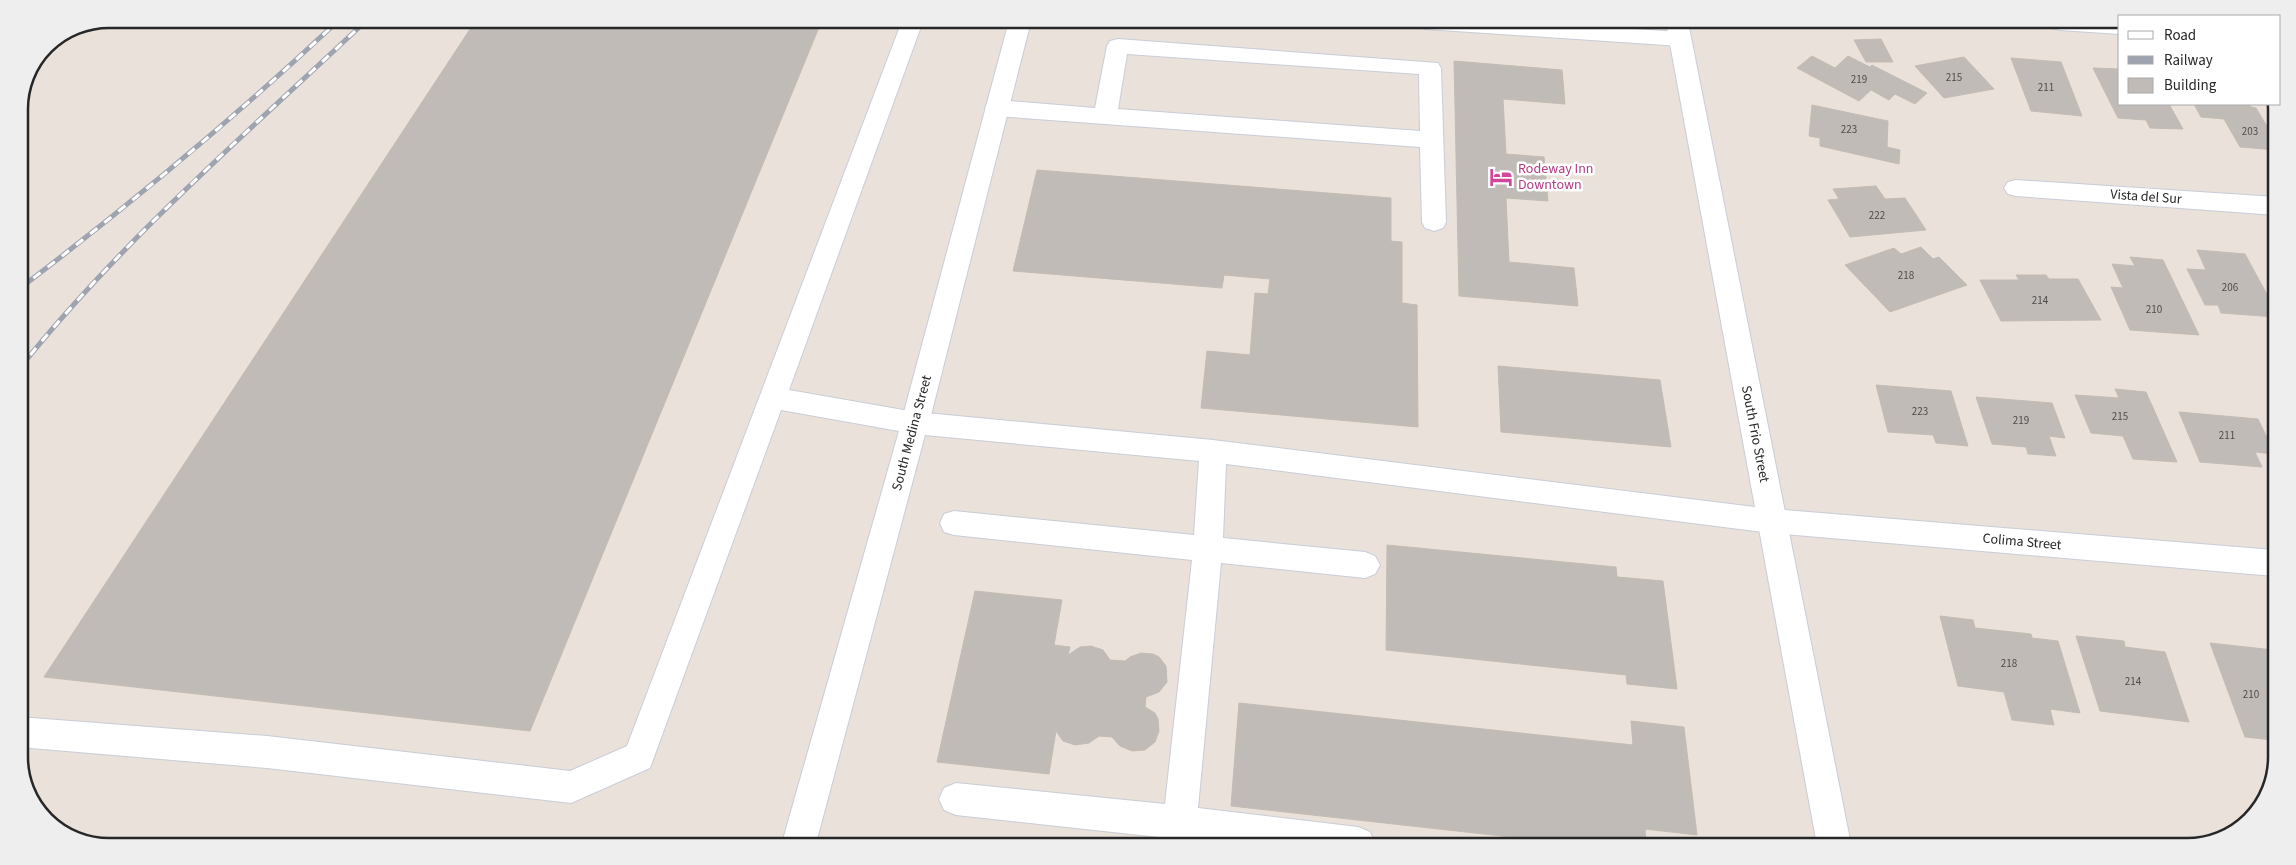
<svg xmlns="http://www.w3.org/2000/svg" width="2296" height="865" viewBox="0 0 2296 865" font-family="'Source Sans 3',sans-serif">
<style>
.building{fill:#c1bbb7;stroke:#c3bcb4}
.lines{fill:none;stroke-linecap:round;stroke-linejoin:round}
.service-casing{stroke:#c9cdd8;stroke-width:2}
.minor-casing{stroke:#c9cdd8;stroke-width:2}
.secondary-casing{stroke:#c9cdd8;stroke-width:2}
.service{fill:#fff;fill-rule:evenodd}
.minor{fill:#fff;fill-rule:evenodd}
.secondary{fill:#fff;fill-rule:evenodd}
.rail-casing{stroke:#9ea3b0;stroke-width:5}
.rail{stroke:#fff;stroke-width:3;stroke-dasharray:9;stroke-linecap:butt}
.labels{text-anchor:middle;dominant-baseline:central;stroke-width:5;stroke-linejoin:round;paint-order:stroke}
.number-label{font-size:11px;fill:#4e4c4b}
.hotel-label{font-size:14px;fill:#b23c85;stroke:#fff;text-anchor:start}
.street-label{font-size:14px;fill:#272727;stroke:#fff}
.rim{fill:none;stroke:#272727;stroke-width:2.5}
</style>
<rect width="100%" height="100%" fill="#e9e1da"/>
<g class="building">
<polygon points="476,20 822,20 530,731 44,677"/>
<polygon points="1881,39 1893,62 1866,62 1854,40"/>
<polygon points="1812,56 1835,68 1848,56 1870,67 1872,65 1927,93 1915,104 1895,94 1889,100 1871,90 1859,101 1797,68"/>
<polygon points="1964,57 1994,89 1944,98 1915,66"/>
<polygon points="2011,58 2061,62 2082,116 2031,111"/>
<polygon points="1454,61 1562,70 1565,104 1503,99 1506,154 1544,157 1548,201 1506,198 1509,262 1574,268 1578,306 1459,296"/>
<polygon points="2093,68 2120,69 2120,104 2169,104 2183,129 2150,128 2146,120 2118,118"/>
<polygon points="2194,104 2249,104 2251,107 2256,108 2277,143 2277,150 2240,147 2224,119 2201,117"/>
<polygon points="1812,105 1888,121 1887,147 1900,150 1899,164 1820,146 1820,138 1809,136"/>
<polygon points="1037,170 1391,198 1391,241 1402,242 1402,303 1417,305 1418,427 1201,408 1207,351 1250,355 1255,293 1268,294 1270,279 1224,275 1222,288 1013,271"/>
<polygon points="1876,186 1885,199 1905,198 1926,230 1850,237 1828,200 1839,199 1833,189"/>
<polygon points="1921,247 1933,259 1939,257 1967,285 1890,312 1845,265 1894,248 1901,254"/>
<polygon points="2197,250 2245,254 2276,311 2276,317 2221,313 2218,305 2205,305 2187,269 2206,270"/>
<polygon points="2130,257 2163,260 2199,335 2130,330 2111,287 2123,288 2112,264 2135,266"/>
<polygon points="2016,275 2046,275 2049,279 2078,279 2101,320 2001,321 1980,280 2019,280"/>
<polygon points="1498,366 1660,380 1671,447 1501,432"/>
<polygon points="1876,385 1951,391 1968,446 1936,443 1933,435 1888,432"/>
<polygon points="2115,389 2146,392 2177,462 2133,459 2123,436 2091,433 2075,395 2119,398"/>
<polygon points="1976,397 2052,403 2065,438 2049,436 2056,456 2028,454 2026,447 1992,444"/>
<polygon points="2179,412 2258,419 2275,454 2255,452 2262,467 2200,462"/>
<polygon points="1387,545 1616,567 1617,577 1663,581 1677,689 1627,684 1626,675 1386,650"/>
<polygon points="975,591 1062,600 1054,645 1070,647 1068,655 1080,647 1091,646 1103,650 1110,660 1125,661 1130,657 1141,653 1153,654 1159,657 1166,666 1167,682 1159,692 1146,697 1145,707 1155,713 1158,719 1159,731 1155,742 1145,750 1132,751 1120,746 1112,737 1099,736 1089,743 1075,745 1063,741 1056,731 1049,774 937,762"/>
<polygon points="1940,616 1973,620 1975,628 2031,634 2032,638 2058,641 2080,713 2050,709 2054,725 2012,720 2004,692 1958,686"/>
<polygon points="2076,636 2124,641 2125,647 2165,652 2189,722 2100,711"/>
<polygon points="2210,643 2273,650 2273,740 2245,737"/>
<polygon points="1239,703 1633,745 1631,721 1684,727 1697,835 1645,829 1646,845 1583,845 1231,806"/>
</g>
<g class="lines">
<defs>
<g id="service">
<polygon points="902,21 923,21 789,390 915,412 1213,440 1771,509 1781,512 1785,521 1781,530 1771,533 1226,464 1223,538 1365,552 1375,556 1380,565 1375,574 1365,578 1221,563 1198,808 1358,827 1370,832 1375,844 1223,844 956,815 944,810 939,799 944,788 956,783 1165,804 1192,560 954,535 944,532 940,523 944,514 954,511 1194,535 1199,461 925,435 816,843 782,843 899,431 781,410 650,768 571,803 267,768 19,747 19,717 267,736 570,771 627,746"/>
<path d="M 1118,39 L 1438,63 L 1441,68 L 1446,222 L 1443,228 L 1434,231 L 1425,228 L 1422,222 L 1420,147 L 996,116 L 988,113 L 985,108 L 988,103 L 996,100 L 1095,108 L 1107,46 L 1110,41 ZM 1127,54 L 1419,74 L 1420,131 L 1118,109 Z"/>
</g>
<g id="minor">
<polygon points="1009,21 1031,21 929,423 925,431 915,434 905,431 901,423"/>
<polygon points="1416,22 1528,22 1680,32 1688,34 1691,39 1688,44 1680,46 1426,29 1418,27"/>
<polygon points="2016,180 2276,197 2276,215 2016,196 2008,194 2004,188 2008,182"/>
<polygon points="1771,509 2274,550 2274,576 1771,533 1761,530 1757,521 1761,512"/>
</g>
<g id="secondary">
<polygon points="1666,22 1688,22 1851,845 1817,845"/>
<polygon points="2049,23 2120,23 2120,34 2060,30 2052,28"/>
</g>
</defs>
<use href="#service" class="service-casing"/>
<use href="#minor" class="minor-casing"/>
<use href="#secondary" class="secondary-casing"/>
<use href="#service" class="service"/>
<use href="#minor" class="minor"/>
<use href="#secondary" class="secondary"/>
<defs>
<g id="rail">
<path d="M 19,289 C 131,204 238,115 340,19"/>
<path d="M 19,369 C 122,240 248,132 368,19"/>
</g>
</defs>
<use href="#rail" class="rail-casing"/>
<use href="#rail" class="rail"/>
</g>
<defs>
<symbol id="hotel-bare" viewBox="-9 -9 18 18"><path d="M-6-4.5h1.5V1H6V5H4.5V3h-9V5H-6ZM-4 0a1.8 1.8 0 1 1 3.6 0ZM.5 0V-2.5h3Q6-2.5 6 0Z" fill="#d1479c" stroke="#fff" stroke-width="2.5" paint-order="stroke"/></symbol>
</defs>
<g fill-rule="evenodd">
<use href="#hotel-bare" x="1485" y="161" width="32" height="32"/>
</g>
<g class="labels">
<g class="number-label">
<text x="1954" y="77">215</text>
<text x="1859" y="79">219</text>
<text x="2046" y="87">211</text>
<text x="1849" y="129">223</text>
<text x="2250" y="131">203</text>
<text x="1877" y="215">222</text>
<text x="1906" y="275">218</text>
<text x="2230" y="287">206</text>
<text x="2040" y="300">214</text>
<text x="2154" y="309">210</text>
<text x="1920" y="411">223</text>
<text x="2120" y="416">215</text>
<text x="2021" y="420">219</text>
<text x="2227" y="435">211</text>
<text x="2009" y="663">218</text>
<text x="2133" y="681">214</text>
<text x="2251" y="694">210</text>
</g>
<g class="hotel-label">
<text x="1518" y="169">Rodeway Inn<tspan x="1518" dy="16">Downtown</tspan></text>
</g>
<g class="street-label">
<text transform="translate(2146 197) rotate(4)">Vista del Sur</text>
<text transform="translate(912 433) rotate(-75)">South Medina Street</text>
<text transform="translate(1755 434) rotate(79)">South Frio Street</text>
<text transform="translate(2022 542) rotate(5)">Colima Street</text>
</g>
</g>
<path d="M0 0H2296V865H0ZM109 28H2187A81 81 0 0 1 2268 109V757A81 81 0 0 1 2187 838H109A81 81 0 0 1 28 757V109A81 81 0 0 1 109 28Z" fill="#eee" fill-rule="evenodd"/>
<path class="rim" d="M109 28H2187A81 81 0 0 1 2268 109V757A81 81 0 0 1 2187 838H109A81 81 0 0 1 28 757V109A81 81 0 0 1 109 28Z"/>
<rect x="2118" y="15" width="162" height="90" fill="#ffffff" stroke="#a9a9a9"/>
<rect x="2128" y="31" width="25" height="8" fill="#ffffff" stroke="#a9a9a9"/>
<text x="2164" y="40" font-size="15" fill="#272727">Road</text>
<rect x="2128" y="56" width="25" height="8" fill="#9ea3b0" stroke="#a9a9a9"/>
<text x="2164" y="65" font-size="15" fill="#272727">Railway</text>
<rect x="2128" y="78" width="25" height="15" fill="#c1bbb7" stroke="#a9a9a9"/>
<text x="2164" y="90" font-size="15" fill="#272727">Building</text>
</svg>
